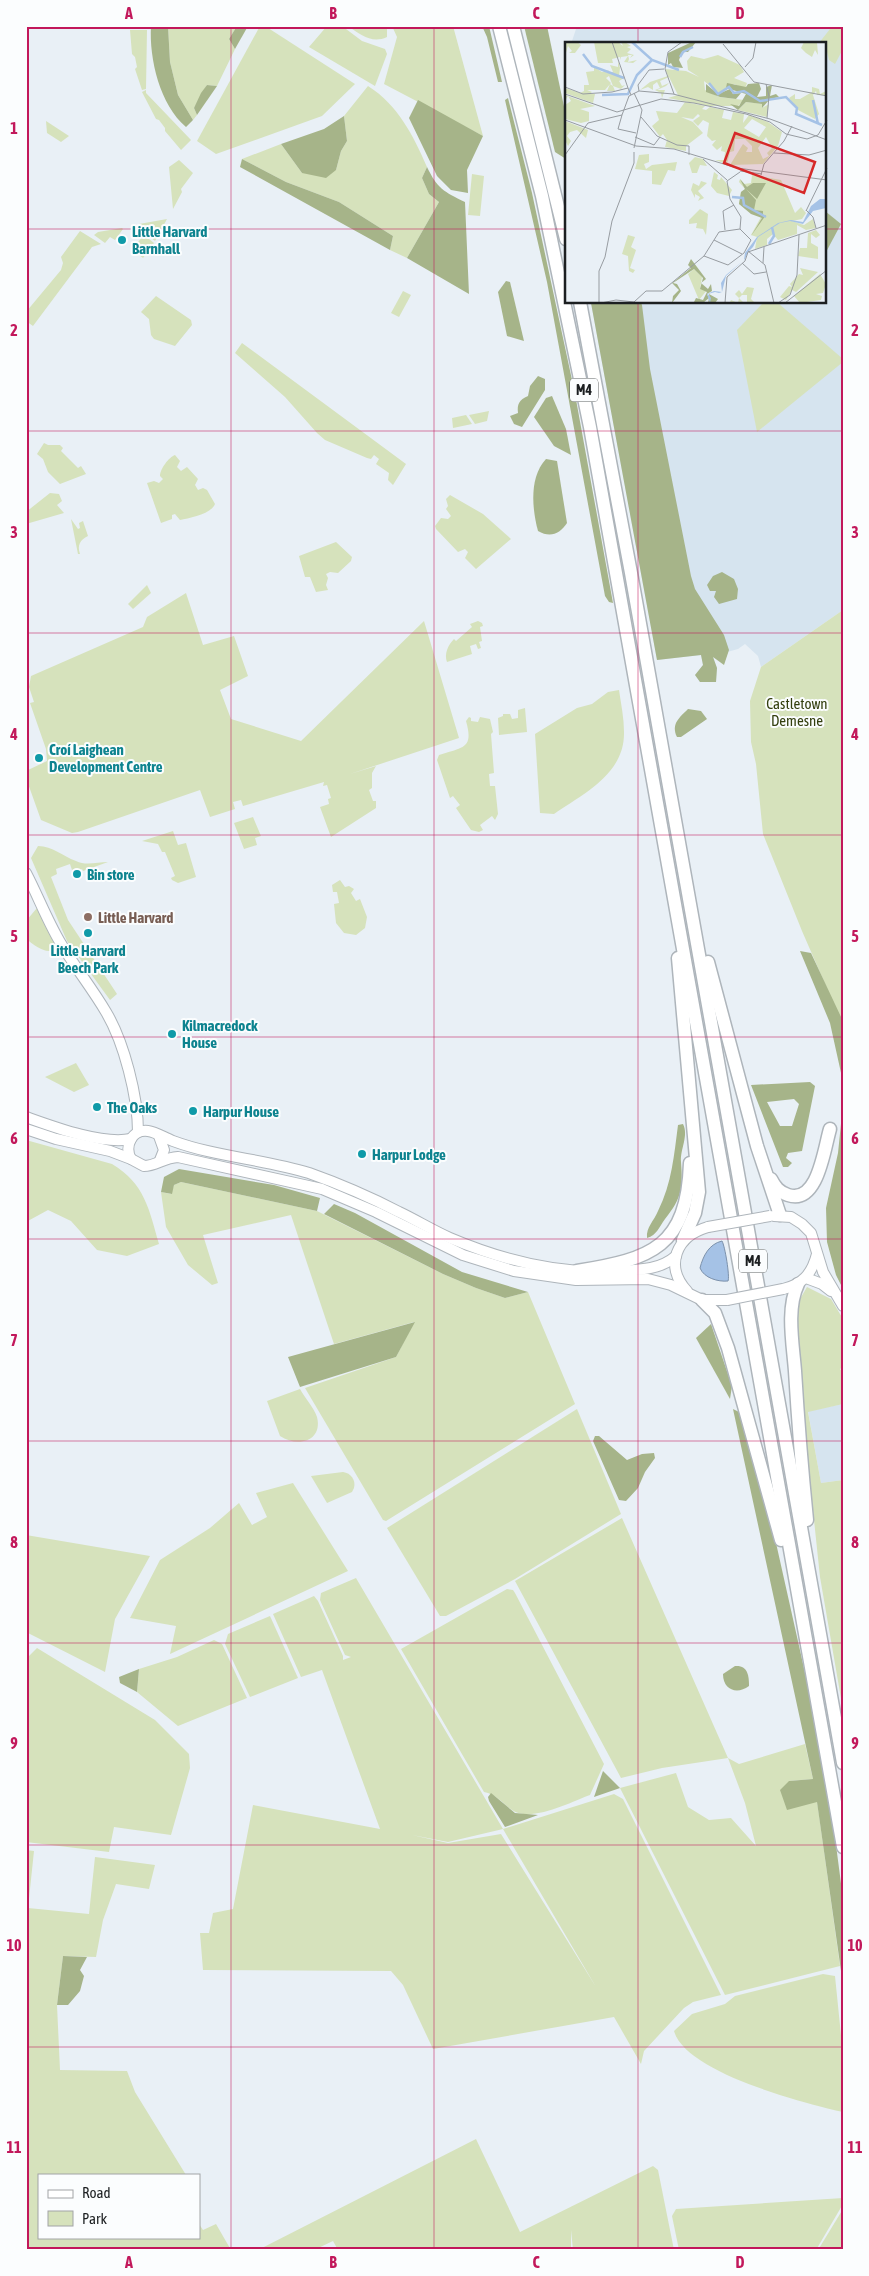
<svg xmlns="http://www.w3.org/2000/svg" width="869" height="2276" viewBox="0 0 869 2276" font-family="'Asap Condensed',sans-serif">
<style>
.built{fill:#d6e4ef}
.green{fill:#d6e2bc;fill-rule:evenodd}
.forest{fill:#a6b489;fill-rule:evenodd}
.water{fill:#a5c2e6;stroke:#7c91ab}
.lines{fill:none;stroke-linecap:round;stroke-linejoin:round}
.secondary-casing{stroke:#aeb5bb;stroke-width:12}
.highway-casing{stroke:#aeb5bb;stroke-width:15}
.secondary{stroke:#fff;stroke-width:10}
.highway{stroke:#fff;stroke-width:12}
.secondary-bridge-casing{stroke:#aeb5bb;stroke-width:12;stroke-linecap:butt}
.secondary-bridge{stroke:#fff;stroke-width:10}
.grid{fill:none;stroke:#c2185b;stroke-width:1;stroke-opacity:0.55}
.culture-dot{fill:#0f9aa8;stroke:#fbfdfe;stroke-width:2}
.education-dot{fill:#8d6e63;stroke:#fbfdfe;stroke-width:2}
.labels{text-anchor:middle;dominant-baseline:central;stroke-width:4;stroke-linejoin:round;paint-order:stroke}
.shield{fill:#fbfdfe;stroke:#5f6263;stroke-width:1}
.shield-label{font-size:14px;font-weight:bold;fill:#1c1f21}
.culture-label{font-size:15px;font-weight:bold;fill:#0d838f;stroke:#fbfdfe;text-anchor:start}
.park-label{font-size:15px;fill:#333f0e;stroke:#fbfdfe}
.education-label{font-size:15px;font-weight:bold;fill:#785e54;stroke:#fbfdfe;text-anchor:start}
.inset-river{fill:none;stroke:#a5c2e6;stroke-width:2.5}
.inset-road{fill:none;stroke:#979ca1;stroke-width:1}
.view{fill:#d62828;fill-opacity:0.15;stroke:#d62828;stroke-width:2.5}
.inset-edge{fill:none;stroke:#1c1f21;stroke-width:2.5}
.neatline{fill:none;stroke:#c2185b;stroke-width:2}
.grid-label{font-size:16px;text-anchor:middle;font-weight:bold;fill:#c2185b}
</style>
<rect width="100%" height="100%" fill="#e9f0f6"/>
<g class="built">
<polygon points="577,26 843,26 843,610 761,667 758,656 745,644 738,649 713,656 717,668 716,682 700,682 695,675 703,665 701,655 657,660 591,303 825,302 825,44 571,44"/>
<polygon points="843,1404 843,1480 821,1483 808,1411"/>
</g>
<g class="green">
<polygon points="168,26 237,26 229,39 235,49 217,86 207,85 194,108 197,115 193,120 178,95 170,62"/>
<polygon points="260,26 265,26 355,84 322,116 216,154 197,141"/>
<polygon points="327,26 342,26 362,41 385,49 387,54 375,86 309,47"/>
<path d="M 348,26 L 387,26 L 387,37 C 372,44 361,35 348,26 Z"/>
<polygon points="392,26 453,26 483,136 384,84 397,37"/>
<polygon points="843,27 843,49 835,64 829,60 825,44 819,43 830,29"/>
<polygon points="130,30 147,30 146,89 142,90 135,69 137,67 135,57 132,54"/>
<path d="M 368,86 C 398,105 413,135 427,167 L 422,178 L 429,194 L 439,202 L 407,258 L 390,250 L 393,236 L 339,202 L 286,182 L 242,159 L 281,144 L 302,173 L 336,170 L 341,151 L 347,141 L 344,116 Z"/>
<polygon points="146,90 146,93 191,140 181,150 165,131 165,128 159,120 156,119 142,92"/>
<polygon points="46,121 69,136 61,142 47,133"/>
<polygon points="179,160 193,173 181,189 182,192 173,209 169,167"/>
<polygon points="472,174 484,176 480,216 468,215"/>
<polygon points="167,219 155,241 139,228 139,224"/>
<polygon points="122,228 123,229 115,240 110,237 105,243 94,235 98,232"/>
<polygon points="80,231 101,244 92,247 33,326 26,321 26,312 61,270 63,263 61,257"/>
<polygon points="144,235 154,243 143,258 132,249"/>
<polygon points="403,291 411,295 399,317 391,313"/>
<polygon points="156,296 191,320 192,325 175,346 154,339 151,335 149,319 141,312"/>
<polygon points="763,303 778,303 843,359 843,362 757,432 737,330"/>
<polygon points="242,343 406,464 393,485 388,480 389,473 376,464 379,459 374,455 371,459 367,458 325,440 317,433 285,397 235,353"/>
<polygon points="489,411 487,421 475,424 469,415"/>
<polygon points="466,415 472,424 453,428 452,418"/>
<polygon points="44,443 48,445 60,445 63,448 61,451 78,468 81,466 86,474 60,484 48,472 43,459 37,454"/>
<path d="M 175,455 L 180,461 L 177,467 L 181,471 L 187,467 L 198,479 L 195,485 L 198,490 L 203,488 L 207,490 L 215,504 C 211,514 190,518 180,520 L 175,514 L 172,515 L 172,519 L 161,523 L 147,483 L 154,481 L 159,483 L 163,479 L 160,476 C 160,469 169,457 175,455 Z"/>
<polygon points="50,493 59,494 62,501 57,505 64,513 26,524 26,512"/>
<polygon points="450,495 483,514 511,539 476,569 465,558 468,552 465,549 458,552 436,529 435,526 441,518 448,519 451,516 446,509 448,506 446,499"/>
<path d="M 71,519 L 78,529 L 80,528 L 79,523 L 83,521 L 88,536 C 80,540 77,545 80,554 L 78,554 Z"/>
<polygon points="336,542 352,557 351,561 338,573 330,572 326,574 328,578 326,585 328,590 316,592 310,577 305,577 299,556"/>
<polygon points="147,585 151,593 133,609 128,604"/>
<polygon points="186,593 203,645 234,636 248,676 220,690 231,719 301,741 424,621 459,738 350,774 376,766 372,773 372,788 369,790 373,801 376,801 376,808 331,837 320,807 329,804 328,799 331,798 327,785 323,786 324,782 243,806 241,800 233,802 235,809 210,817 200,790 78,832 72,833 41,820 26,778 28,770 47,761 46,749 30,703 34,702 29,687 31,676 143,627 147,617"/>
<polygon points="843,610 843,1025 802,931 763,834 756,764 751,742 750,701 761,667"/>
<path d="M 478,621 L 482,623 L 483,626 L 480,627 L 482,641 L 479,642 L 481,648 L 478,649 L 476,644 L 470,646 L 472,654 L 447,662 C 444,654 448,645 454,639 L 456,641 L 472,627 L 470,624 Z"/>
<path d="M 619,690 C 621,704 624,718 624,732 C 625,774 583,794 554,814 L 540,813 L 535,734 L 577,708 L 592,704 L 608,692 Z"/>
<polygon points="525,708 527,732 499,735 498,718 503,716 503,714 510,714 512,719 518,718 518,710"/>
<path d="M 469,717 L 471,718 L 471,721 L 478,722 L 480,717 L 490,719 L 493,732 L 491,734 L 494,773 L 489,774 L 490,786 L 495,786 L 498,814 L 495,820 L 492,816 L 480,825 L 483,830 L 479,832 L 471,830 L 456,808 L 460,805 L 453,796 L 450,798 L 437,760 L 439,755 C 463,747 474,749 466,721 Z"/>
<polygon points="253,817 261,836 255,838 257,845 244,849 234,823"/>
<polygon points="173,831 178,845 186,843 196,877 178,883 172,880 171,878 175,876 165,852 162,852 158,844 142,841"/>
<path d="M 38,846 C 53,846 62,856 76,861 C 86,866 97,862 108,862 L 83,871 L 82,869 L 77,871 L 76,868 L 72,870 L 70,864 L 56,869 L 57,874 L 51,877 L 68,920 L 117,994 L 110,1000 L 67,941 L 31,858 Z"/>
<polygon points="340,880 345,887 349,886 354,889 351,893 356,901 360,899 367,917 365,928 356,935 344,933 336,923 334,904 339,903 337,892 333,892 332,885"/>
<path d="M 37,908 L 57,949 C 45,955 36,946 26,939 L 26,921 Z"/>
<polygon points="76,1063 89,1085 74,1092 45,1077"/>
<path d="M 26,1140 L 112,1164 C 145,1184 149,1209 159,1244 L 127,1256 L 97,1250 L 71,1221 L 48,1210 L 26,1222 Z"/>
<polygon points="181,1182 317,1211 443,1274 476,1288 505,1298 528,1292 575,1404 386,1521 383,1520 305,1388 396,1357 414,1322 334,1344 291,1215 203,1235 218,1283 212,1285 188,1265 166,1227 161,1192 171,1194 174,1185"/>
<polygon points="807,1287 831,1299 843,1319 843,1367 840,1369 843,1373 843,1404 808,1412 821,1483 843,1480 843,1710 820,1577 800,1387 796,1306"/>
<path d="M 300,1389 C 305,1398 314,1408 317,1417 C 323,1441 298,1448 280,1436 L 267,1401 Z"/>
<polygon points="577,1409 621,1514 515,1579 446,1616 440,1616 387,1528"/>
<path d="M 343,1472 C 351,1473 356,1480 354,1488 L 352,1492 L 327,1503 L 311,1476 Z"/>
<polygon points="293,1483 348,1571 170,1654 176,1626 130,1618 160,1560 210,1528 239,1503 252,1525 267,1517 256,1493"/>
<polygon points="622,1518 728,1758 739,1764 805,1744 813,1779 789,1781 817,1801 840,1966 725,1995 620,1788 676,1773 688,1807 709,1820 731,1818 756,1846 745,1803 728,1758 662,1768 621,1778 515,1581"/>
<polygon points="26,1535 150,1556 115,1619 105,1672 26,1632"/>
<path d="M 356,1578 L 503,1829 L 614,1794 L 623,1799 L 721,1995 L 693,2002 L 684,2008 L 644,2051 L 641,2064 L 614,2017 L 433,2049 L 403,1985 L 391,1971 L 203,1970 L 200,1933 L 209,1933 L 213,1913 L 233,1909 L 253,1805 L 380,1829 L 322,1670 L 301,1677 L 273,1614 L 314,1596 L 318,1601 L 343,1656 L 343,1660 L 351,1657 L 345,1655 L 320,1600 L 321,1593 ZM 503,1829 L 596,1987 L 501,1834 L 448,1843 L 412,1835 L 448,1842 Z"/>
<path d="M 507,1589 L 513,1590 L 515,1593 L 604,1764 L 590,1795 C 571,1802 531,1823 512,1810 C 502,1803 496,1794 484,1792 L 401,1649 Z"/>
<polygon points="270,1616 298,1678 250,1697 225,1644 228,1634"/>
<polygon points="214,1640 222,1644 247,1698 178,1726 137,1692 139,1669 177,1657"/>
<polygon points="37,1648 155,1720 189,1754 190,1768 171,1835 114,1827 109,1852 26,1842 26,1659"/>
<polygon points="26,1850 34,1851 28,1908 89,1914 95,1857 155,1865 149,1889 116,1884 103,1920 96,1957 63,1956 57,2005 60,2070 127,2071 135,2092 186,2175 39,2175 39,2237 199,2237 199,2224 203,2230 216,2224 231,2250 26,2250"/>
<path d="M 823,1974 L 835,1976 L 843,2055 L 843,2112 C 804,2103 686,2073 674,2031 L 692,2014 L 725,2004 L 735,1996 Z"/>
<polygon points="476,2139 520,2232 653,2166 658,2170 674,2250 573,2250 571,2230 571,2250 338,2250 333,2241 314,2250 258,2250"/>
<polygon points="843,2198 843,2204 816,2250 679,2250 672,2216 676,2209"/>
<polygon points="843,2209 843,2250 818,2250"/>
</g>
<g class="forest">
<path d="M 151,26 L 168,26 L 170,62 L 178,95 L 193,120 L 186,127 C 160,105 149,59 151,26 Z"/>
<polygon points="237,26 248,26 235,49 229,39"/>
<polygon points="482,26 489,26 502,82 498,82 487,37"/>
<polygon points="524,26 547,26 566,116 566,159 555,152"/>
<polygon points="207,85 217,86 197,115 194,108 201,93"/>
<polygon points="508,98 532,193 575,394 613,603 609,602 605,596 547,282 505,100"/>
<polygon points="418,100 483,136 467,170 468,193 451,190 437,176 409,118"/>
<polygon points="344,116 347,141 341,151 336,170 326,178 302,173 281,144 324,129"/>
<polygon points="242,159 286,182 339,202 393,236 390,250 240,167"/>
<path d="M 427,167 C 437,188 444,192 465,202 L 469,294 L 407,258 L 439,202 L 429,194 L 422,178 Z"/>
<polygon points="825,211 841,224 825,254"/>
<polygon points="506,281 510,282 524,341 507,336 498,292"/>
<polygon points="591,303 641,303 642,305 650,369 691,576 695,589 724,635 729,650 724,665 713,657 717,668 716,682 700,682 695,675 703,665 701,655 657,660"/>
<path d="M 538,376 L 545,379 L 545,390 L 522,427 L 514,424 L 510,416 L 518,413 C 517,404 519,400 528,396 L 530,386 Z"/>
<polygon points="552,396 566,429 571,455 554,446 534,417 546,398"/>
<path d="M 546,459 L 557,461 L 567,523 C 560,534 550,538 538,531 C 532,509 529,477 546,459 Z"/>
<polygon points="722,572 734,579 738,589 737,599 719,604 714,597 716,591 710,591 707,585 713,576"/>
<path d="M 688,709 L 701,711 L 707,719 L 681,737 L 677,737 C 671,724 679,718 688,709 Z"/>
<polygon points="800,951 811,953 842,1019 843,1082 830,1023"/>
<path d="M 810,1082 L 815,1086 L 802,1151 L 788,1153 L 786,1158 L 792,1163 L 788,1167 L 783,1167 L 751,1085 ZM 794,1099 L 799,1104 L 792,1126 L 780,1126 L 767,1102 Z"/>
<polygon points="843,1104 843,1289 836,1275 827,1242 826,1208 838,1153"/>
<path d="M 683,1124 C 689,1136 680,1149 681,1162 C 683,1188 682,1198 665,1219 C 659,1227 657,1235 647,1238 C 646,1227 654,1221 658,1211 C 672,1183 674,1155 678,1125 Z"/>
<polygon points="179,1169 274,1185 320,1198 317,1211 181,1182 174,1185 172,1194 161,1192 164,1177"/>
<polygon points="334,1204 355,1213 462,1272 528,1292 505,1298 476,1288 443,1274 324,1214"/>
<polygon points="415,1322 396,1357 300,1387 288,1357"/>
<polygon points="711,1324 732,1386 730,1399 696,1338"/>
<polygon points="733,1409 741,1413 774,1534 810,1695 836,1845 843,1899 843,1985 817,1802 787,1810 780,1790 789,1781 813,1779"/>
<polygon points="595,1436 599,1436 627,1460 642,1454 654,1453 655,1458 645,1472 638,1488 626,1501 619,1500 593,1441"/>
<path d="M 735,1666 C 748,1665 749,1676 749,1686 C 737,1695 723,1690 723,1674 Z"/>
<polygon points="139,1669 137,1692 120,1683 119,1677"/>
<polygon points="603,1771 620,1788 594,1797"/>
<polygon points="491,1793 515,1813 538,1815 505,1827 489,1801 488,1797"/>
<polygon points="63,1956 87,1957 80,1970 84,1976 80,1991 68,2005 57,2005"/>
</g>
<path class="water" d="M 722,1241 C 725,1246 730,1277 728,1281 C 718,1282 704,1278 700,1268 C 703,1256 709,1244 722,1241 Z"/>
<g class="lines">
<defs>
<g id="secondary">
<path d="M 26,873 C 38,896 47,920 60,942 C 74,966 92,988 106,1012 C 124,1042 138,1097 138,1132"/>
<path d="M 26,1117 C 54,1127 102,1145 131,1139"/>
<path d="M 26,1129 L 56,1139 L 110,1151 L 131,1159 L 144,1166 C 156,1166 163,1158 178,1157 L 322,1189 L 376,1212 L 463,1255 L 514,1271 L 576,1280 L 648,1279 L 671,1285 L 702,1300 L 727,1300"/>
<polyline points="159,1136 164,1150 160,1160"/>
<path d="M 131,1159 C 124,1146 132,1129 148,1131 C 156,1132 165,1138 173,1141 C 216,1157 264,1159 309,1173 C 340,1184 370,1197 399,1212 C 416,1220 432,1230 450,1238 C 502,1260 562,1275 619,1271 C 639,1270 660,1270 676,1256"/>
<polyline points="774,1216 791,1217 802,1224 811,1233 823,1272 843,1306"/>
<polyline points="806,1278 822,1284 831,1291"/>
<path d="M 783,1289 C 802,1285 812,1274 817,1254"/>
<path d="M 687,1291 C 664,1266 676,1236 708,1227"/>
</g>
<g id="highway">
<polyline points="499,26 542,196 590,427 843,1847"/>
<polyline points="513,26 566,239"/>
<polyline points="580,302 631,573 843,1763"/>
<polyline points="678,958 699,1192 695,1213 683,1240"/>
<polyline points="708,962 757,1146 780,1215"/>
<path d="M 771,1179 C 775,1187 779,1192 788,1195 C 818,1205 824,1149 830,1129"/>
<path d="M 577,1271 C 652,1259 687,1247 690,1163"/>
<path d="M 798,1284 C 786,1309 793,1344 795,1371 C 798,1421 802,1470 807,1520"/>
<polyline points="702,1300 715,1313 728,1348 781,1540"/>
</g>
</defs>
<use href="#secondary" class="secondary-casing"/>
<use href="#highway" class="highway-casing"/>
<use href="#secondary" class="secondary"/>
<use href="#highway" class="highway"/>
<defs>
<g id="secondary-bridge">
<polyline points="708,1227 770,1216"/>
<polyline points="727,1300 783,1289"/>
</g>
</defs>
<use href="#secondary-bridge" class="secondary-bridge-casing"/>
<use href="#secondary-bridge" class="secondary-bridge"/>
</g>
<path class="grid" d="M 231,26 L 231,2250M 434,26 L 434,2250M 638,26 L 638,44M 26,229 L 566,229M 825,229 L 843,229M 638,302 L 638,2250M 26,431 L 843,431M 26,633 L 843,633M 26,835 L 843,835M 26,1037 L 843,1037M 26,1239 L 843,1239M 26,1441 L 843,1441M 26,1643 L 843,1643M 26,1845 L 843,1845M 26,2047 L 843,2047"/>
<g class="culture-dot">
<circle cx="122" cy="240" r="5"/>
<circle cx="39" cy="758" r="5"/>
<circle cx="77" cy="874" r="5"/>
<circle cx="88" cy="933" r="5"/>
<circle cx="172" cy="1034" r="5"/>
<circle cx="97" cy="1107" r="5"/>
<circle cx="193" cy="1111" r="5"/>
<circle cx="362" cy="1154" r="5"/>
</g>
<circle class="education-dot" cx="88" cy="917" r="5"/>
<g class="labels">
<g class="shield">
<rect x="570" y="378.5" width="28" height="23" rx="4"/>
<rect x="739" y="1249.5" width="28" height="23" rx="4"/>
</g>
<g class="shield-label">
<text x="584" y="390">M4</text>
<text x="753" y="1261">M4</text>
</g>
<g class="culture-label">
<text x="132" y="231">Little Harvard<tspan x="132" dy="17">Barnhall</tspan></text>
<text x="49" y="749">Croí Laighean<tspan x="49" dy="17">Development Centre</tspan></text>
<text x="87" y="874">Bin store</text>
<text x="88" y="950" text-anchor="middle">Little Harvard<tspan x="88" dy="17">Beech Park</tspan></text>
<text x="182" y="1025">Kilmacredock<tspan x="182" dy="17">House</tspan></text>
<text x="107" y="1107">The Oaks</text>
<text x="203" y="1111">Harpur House</text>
<text x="372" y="1154">Harpur Lodge</text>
</g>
<g class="park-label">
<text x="797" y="703">Castletown<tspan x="797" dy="17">Demesne</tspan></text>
</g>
<g class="education-label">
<text x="98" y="917">Little Harvard</text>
</g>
</g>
<g transform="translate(565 42)">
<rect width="261" height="261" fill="#e9f0f6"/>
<path d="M 0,0 L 12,0 L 16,3 L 10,11 L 4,11 L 7,9 L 3,4 L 0,14 ZM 29,0 L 53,0 L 58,4 L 56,0 L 60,0 L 66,4 L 62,5 L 66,7 L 62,11 L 69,13 L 65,16 L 67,13 L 63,13 L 64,17 L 63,20 L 72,18 L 68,21 L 59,20 L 63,14 L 56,15 L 56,18 L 55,15 L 47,17 L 48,21 L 33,21 ZM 239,0 L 252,0 L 253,13 L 250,8 L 247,15 L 241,11 L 236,6 ZM 153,13 L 175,23 L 179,30 L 169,36 L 182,41 L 180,47 L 169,42 L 155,52 L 139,39 L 140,48 L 154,55 L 179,58 L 173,64 L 144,64 L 103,56 L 113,53 L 104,35 L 95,39 L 97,44 L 104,41 L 101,44 L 92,48 L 100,48 L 97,56 L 96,51 L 90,48 L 95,46 L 92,40 L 88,43 L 88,48 L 83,45 L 75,48 L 85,40 L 103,34 L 100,27 L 121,29 L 134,35 L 123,28 L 122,19 L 126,14 L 139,17 ZM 53,19 L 55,26 L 54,34 L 59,36 L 54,39 L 57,44 L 60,43 L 56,47 L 48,44 L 50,49 L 42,49 L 45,42 L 48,44 L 44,34 L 41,36 L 46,41 L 40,48 L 22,48 L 27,50 L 24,52 L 30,52 L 28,61 L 0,51 L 0,46 L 15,51 L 19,49 L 19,43 L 24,43 L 21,30 L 29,29 L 29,25 L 37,30 L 44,28 L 41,31 L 48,30 L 45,23 L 53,25 ZM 247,45 L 254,47 L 255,52 L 261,49 L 261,53 L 252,53 L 251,49 L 248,53 L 254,72 L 250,77 L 233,68 L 224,56 L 230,52 L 230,57 L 235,57 L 247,50 ZM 0,53 L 30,64 L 15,67 L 24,70 L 24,79 L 16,81 L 0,77 L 0,63 L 6,59 L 3,54 L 0,59 ZM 120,60 L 140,64 L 137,67 L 141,68 L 145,65 L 159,68 L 157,76 L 166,78 L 168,70 L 179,72 L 178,81 L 184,73 L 203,80 L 217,90 L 213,104 L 198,122 L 165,123 L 178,102 L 183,106 L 181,110 L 187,110 L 187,104 L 180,97 L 170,97 L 169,109 L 165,110 L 162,122 L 150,118 L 159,118 L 160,110 L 156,109 L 157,104 L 152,108 L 147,103 L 151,98 L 147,99 L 142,94 L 144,81 L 138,78 L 133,84 L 128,79 L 135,74 L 133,72 L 128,77 L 116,75 L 128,80 L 138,91 L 121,104 L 121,109 L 100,105 L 102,98 L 98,92 L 95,95 L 87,84 L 94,78 L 91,69 L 112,71 ZM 187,77 L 201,85 L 194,95 L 179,86 ZM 201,95 L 207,106 L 202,111 L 204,114 L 198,117 L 193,106 ZM 181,60 L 198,62 L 197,66 L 204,62 L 202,75 L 173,68 ZM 0,79 L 23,88 L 21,96 L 12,88 L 5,90 L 2,94 L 6,99 L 3,104 L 0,98 ZM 84,112 L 84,120 L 79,122 L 81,127 L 87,123 L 112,120 L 110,129 L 103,128 L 96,143 L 87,142 L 87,129 L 70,127 L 74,113 ZM 130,115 L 138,117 L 142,124 L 135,123 L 132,131 L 127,131 L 124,121 ZM 149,130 L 153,133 L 152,137 L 155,138 L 156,135 L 167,148 L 164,154 L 152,151 L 146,144 ZM 187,133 L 216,138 L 230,171 L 236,165 L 241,171 L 237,177 L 227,179 L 239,183 L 248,177 L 251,186 L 241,188 L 232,183 L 232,192 L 213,198 L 208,192 L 202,197 L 202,203 L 190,207 L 192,195 L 186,193 L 196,175 L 174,162 L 176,150 L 180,147 L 174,140 L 175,137 L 179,142 L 186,141 ZM 136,139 L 142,141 L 133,149 L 139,156 L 133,159 L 135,155 L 130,152 L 130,156 L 126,148 L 128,141 L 134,144 ZM 135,167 L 143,172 L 141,193 L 138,187 L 131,186 L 132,181 L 124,182 L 124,178 ZM 251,188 L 255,193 L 251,196 L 246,192 L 246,201 L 253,205 L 253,217 L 233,214 L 235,206 L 242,206 L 243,191 ZM 63,193 L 70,195 L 66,205 L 71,208 L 65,226 L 70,228 L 68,231 L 64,229 L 63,214 L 57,212 ZM 235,226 L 253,230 L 231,250 L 227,248 L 221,258 L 215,255 L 224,244 L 227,245 L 225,242 L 234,232 L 238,233 ZM 129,227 L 137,235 L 135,247 L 142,248 L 134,258 L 123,232 ZM 255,232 L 261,242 L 258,251 L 251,252 L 257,254 L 256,258 L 235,261 L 229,254 ZM 182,245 L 189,246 L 186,257 L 190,261 L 182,260 L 182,253 L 177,253 L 174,256 L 179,261 L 167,261 L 165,260 L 166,258 L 173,261 L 174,256 L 170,252 L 174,248 L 177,252 Z" fill="#d6e2bc" fill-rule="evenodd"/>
<path d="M 127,0 L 131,0 L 123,10 L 117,10 L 114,18 L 118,26 L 108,25 L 106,21 L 103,23 L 103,11 ZM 162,41 L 181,45 L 183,42 L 194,41 L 196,47 L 192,55 L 201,54 L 201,45 L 207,43 L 205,54 L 211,52 L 214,55 L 205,57 L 197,66 L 197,62 L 181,60 L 173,68 L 165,62 L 174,64 L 181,52 L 161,46 ZM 141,42 L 153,52 L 165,47 L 168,52 L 176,51 L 171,57 L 155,55 L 141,50 ZM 175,137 L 182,145 L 188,141 L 201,141 L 192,157 L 181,147 L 191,158 L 189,168 L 198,169 L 198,174 L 201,173 L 186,194 L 197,176 L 186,172 L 174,162 L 176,150 L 180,147 ZM 126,217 L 141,237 L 136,241 L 143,247 L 146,242 L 147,249 L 142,252 L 145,259 L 144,252 L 153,257 L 150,261 L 143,261 L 144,256 L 138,261 L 129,260 L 131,256 L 138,258 L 142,250 L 135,247 L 138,236 L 129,227 L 108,241 L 112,242 L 116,249 L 107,261 L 108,254 L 114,248 L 107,241 L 126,226 L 123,223 Z" fill="#a6b489"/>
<path d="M 255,157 L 261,157 L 261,166 L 248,169 L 238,182 L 225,179 L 215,181 L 193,195 L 188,205 L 183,210 L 180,217 L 161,234 L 157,250 L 154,251 L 150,250 L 143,252 L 146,256 L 145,261 L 142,252 L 149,249 L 157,250 L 156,241 L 161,233 L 179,218 L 180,211 L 192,195 L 213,181 L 226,178 L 238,180 L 246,164 Z" fill="#a5c2e6"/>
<path class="inset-river" d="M 67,0 L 87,18 L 114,28M 18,12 L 27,24 L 59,36M 115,15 L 118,10 L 128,5M 144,41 L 153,52 L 164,45 L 169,51 L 179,49 L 195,59 L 221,55 L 232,66 L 231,72 L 257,83M 37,53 L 63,52 L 72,33 L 87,18M 248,58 L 253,82M 167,155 L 178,156 L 179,163 L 201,175M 204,202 L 209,194 L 207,185"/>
<path class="inset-road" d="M 47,0 L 63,46M 158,2 L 189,40 L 262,54M 180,25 L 188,16 L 191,0M 100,27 L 103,10 L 117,0M 100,27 L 109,52M 201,42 L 204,54 L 202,76M 0,45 L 18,52 L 47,50M 74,49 L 73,43 L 84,28 L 99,27M 47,50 L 63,46 L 66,53M 0,52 L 52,70 L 96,57 L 129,61 L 181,72 L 205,80 L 221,92 L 242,97 L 253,93 L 262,78M 57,73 L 53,87 L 71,91M 76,75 L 92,94 L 112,103 L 124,104 L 124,113M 0,78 L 71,104 L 109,107 L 172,126 L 262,138M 70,95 L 89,103 L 95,95M 69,106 L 77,68 L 69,51M 209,111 L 244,113 L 262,108M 0,113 L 23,81 L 57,73 L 64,54 L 74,49 L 108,52 L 205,77 L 262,98M 138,117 L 162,138M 175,129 L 197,132M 196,133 L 199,122 L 219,99 L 227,84M 241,168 L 248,175 L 251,186M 241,169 L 262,126M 160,188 L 158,169 L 169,163M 149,198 L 177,212M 183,209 L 200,223 L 209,261M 183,210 L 262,183M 139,214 L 154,190 L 175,187M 177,221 L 189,232 L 201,230M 198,221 L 199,205M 34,261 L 34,229 L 40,215 L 47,179 L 69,121 L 69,110M 36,261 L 51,258 L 69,260 L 81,249 L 97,249 L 139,214 L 163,223 L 179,211 L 186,198 L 175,187 L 176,175 L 165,157 L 162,139 L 175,130M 160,261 L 162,235 L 180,219 L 183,210M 213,261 L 225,253 L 232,233 L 234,193M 220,261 L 262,228"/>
<path class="view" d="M 170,91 L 250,120 L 239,151 L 159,121 Z"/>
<rect width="261" height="261" class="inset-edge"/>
</g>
<rect width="869" height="2276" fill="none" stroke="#fbfdfe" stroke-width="55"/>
<rect x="38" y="2174" width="162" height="65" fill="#fbfdfe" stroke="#a2a4a6"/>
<rect x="48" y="2190" width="25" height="8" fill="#ffffff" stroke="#a2a4a6"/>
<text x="82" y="2198" font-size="15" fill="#1c1f21">Road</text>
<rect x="48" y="2211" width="25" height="15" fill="#d6e2bc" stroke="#a2a4a6"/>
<text x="82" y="2224" font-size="15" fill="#1c1f21">Park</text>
<rect x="28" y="28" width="814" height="2220" class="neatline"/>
<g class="grid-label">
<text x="129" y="19">A</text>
<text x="333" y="19">B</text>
<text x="536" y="19">C</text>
<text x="740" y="19">D</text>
<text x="14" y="134">1</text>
<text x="855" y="134">1</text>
<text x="14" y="336">2</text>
<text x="855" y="336">2</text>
<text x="14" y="538">3</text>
<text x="855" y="538">3</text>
<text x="14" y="740">4</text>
<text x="855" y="740">4</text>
<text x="14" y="942">5</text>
<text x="855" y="942">5</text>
<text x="14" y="1144">6</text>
<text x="855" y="1144">6</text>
<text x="14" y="1346">7</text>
<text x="855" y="1346">7</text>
<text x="14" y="1548">8</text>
<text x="855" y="1548">8</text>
<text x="14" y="1749">9</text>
<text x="855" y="1749">9</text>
<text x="14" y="1951">10</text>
<text x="855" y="1951">10</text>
<text x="14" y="2153">11</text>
<text x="855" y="2153">11</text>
<text x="129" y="2268">A</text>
<text x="333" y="2268">B</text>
<text x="536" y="2268">C</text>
<text x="740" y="2268">D</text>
</g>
</svg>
